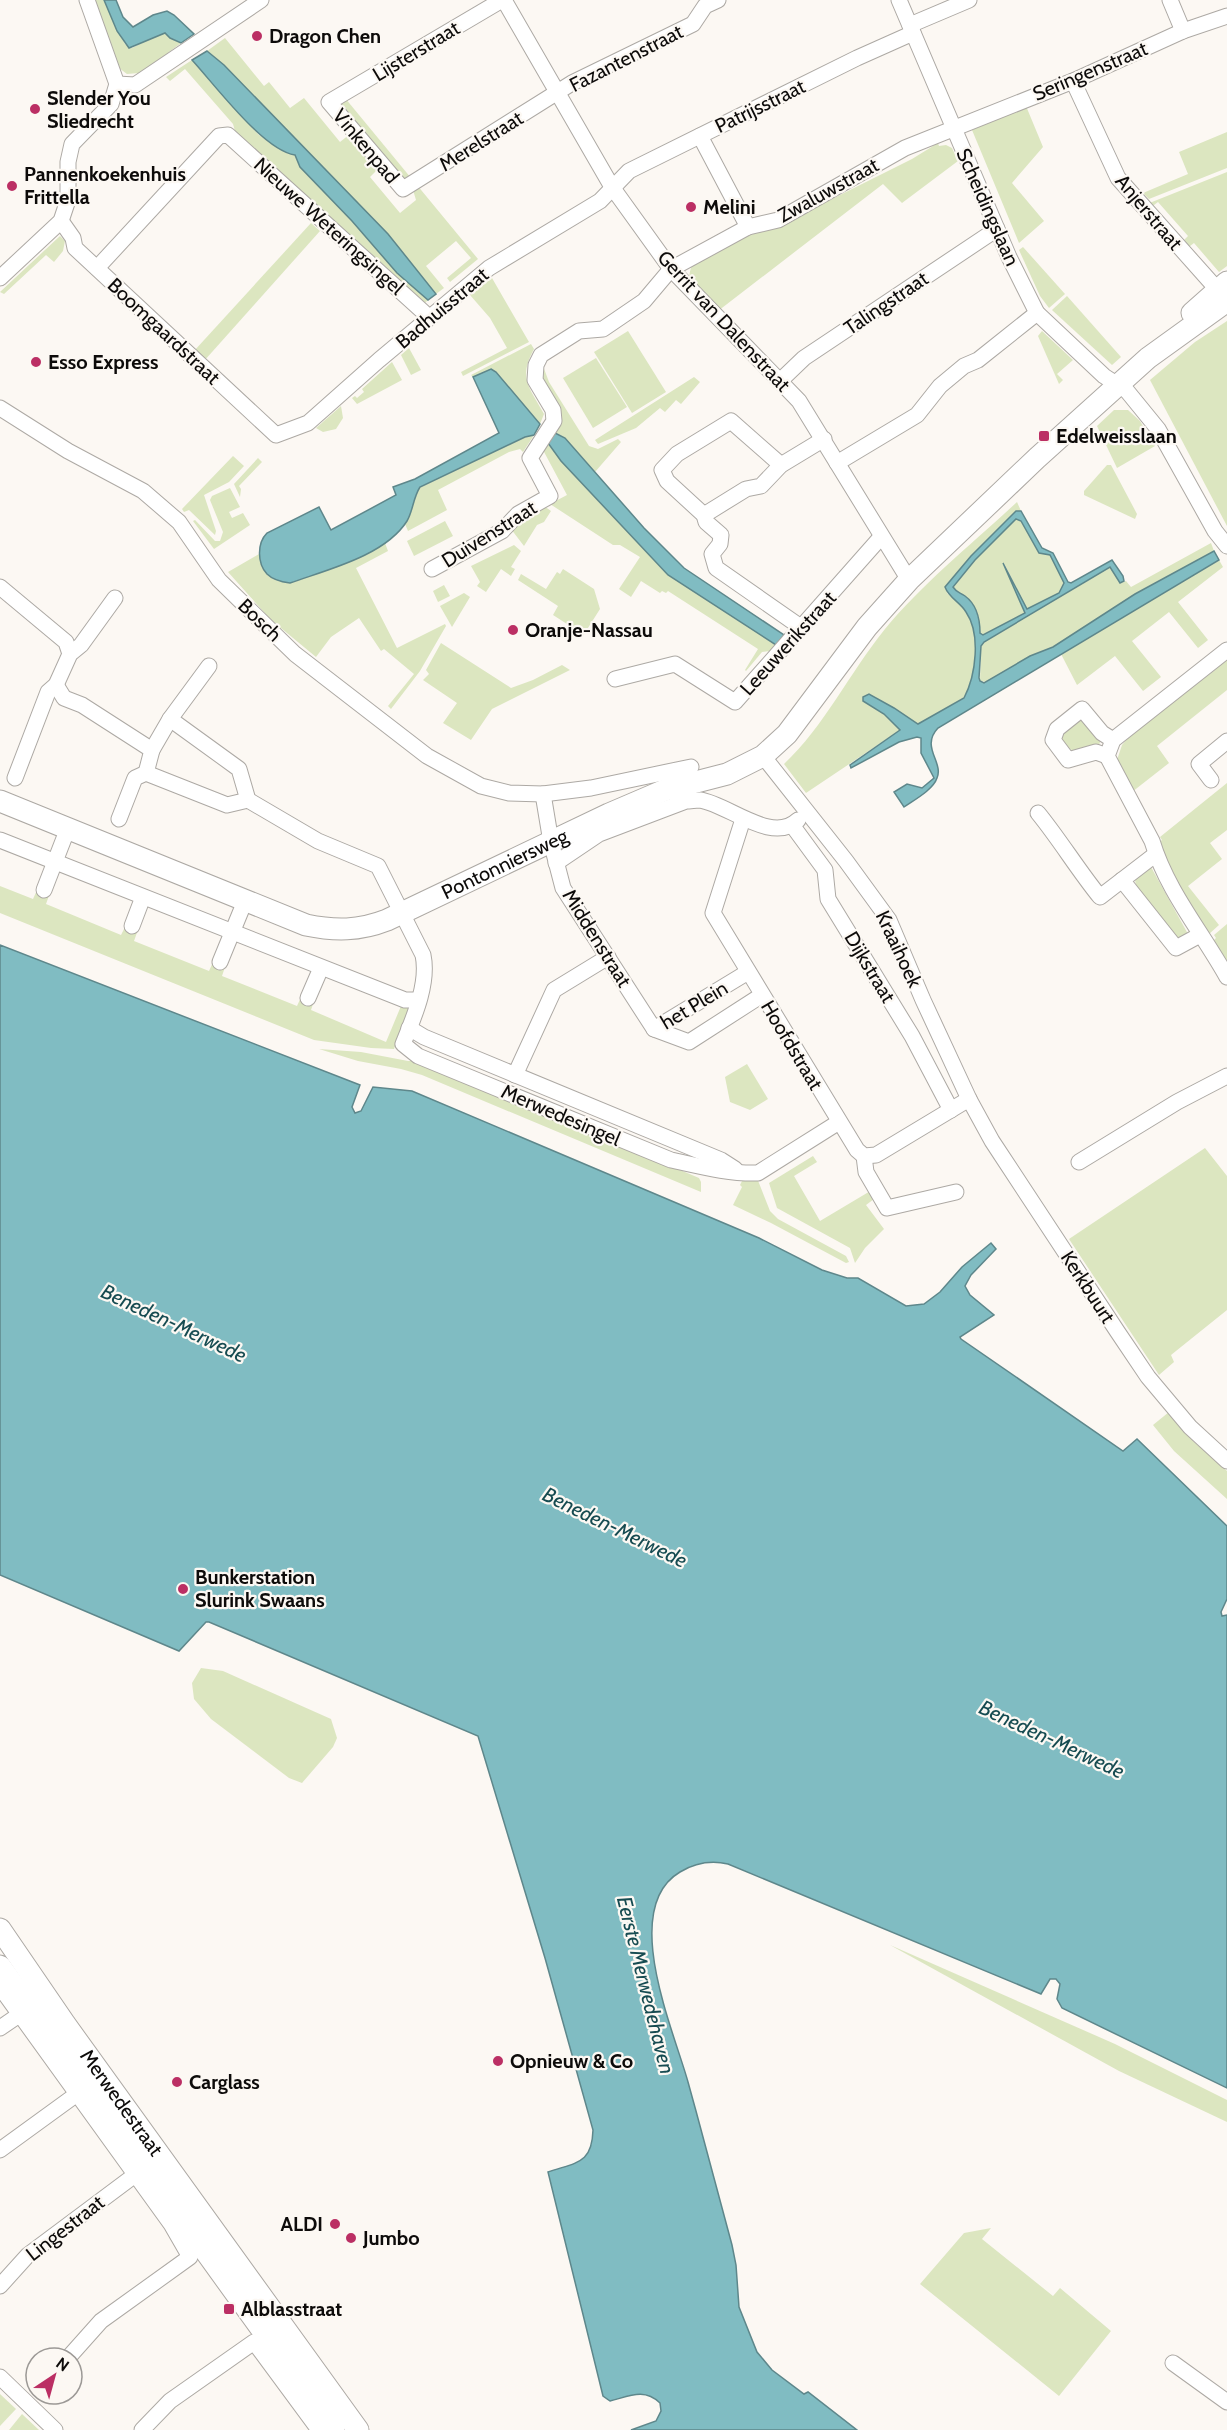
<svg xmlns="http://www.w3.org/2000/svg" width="1227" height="2430" viewBox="0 0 1227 2430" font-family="Cabin,sans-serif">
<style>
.green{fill:#dce6c0}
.water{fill:#80bcc2;stroke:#5e878b;stroke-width:1.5;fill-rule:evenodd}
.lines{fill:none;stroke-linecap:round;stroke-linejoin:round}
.street-casing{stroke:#ada9a4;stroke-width:17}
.secondary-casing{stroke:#ada9a4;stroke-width:23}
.street{stroke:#fff;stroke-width:15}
.secondary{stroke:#fff;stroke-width:21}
.poi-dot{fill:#bb2f64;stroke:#fcf8f3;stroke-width:2}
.labels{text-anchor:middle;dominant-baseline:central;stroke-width:4.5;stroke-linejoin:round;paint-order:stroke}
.poi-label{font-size:20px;font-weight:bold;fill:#0d0b0a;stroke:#fcf8f3;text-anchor:start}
.street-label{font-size:20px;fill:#0d0b0a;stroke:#fcf8f3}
.water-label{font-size:21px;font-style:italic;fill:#164b51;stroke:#fcf8f3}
</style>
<rect width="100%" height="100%" fill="#fcf8f3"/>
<g class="green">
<polygon points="95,0 104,0 125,44 132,48 155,36 165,33 170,38 181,43 169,52 151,72 127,74 119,68"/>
<polygon points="225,38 264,86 269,82 290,108 304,98 340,142 350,134 379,168 370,177 400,213 416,200 413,190 417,185 478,259 450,282 447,278 471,258 456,241 426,266 444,288 436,294 388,234 224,66 207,51"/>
<polygon points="192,60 259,135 295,155 300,167 352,221 397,273 428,300 423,305 235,131 233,124 185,69 170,81 166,77"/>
<polygon points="345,98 411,178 403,181 340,107"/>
<polygon points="1026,106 1043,147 1012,183 1044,221 1019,243 972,130"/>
<polygon points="1227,132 1227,168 1149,199 1143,193 1188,174 1179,152"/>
<path d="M 938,143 L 939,146 L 946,145 L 952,148 L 958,161 L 902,203 L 883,184 L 718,311 L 689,278 C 690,272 690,266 696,261 C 707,250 757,232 774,228 L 912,159 Z"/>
<polygon points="1227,172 1227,266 1219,272 1194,243 1186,249 1181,243 1188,236 1158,202 1150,208 1147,204"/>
<polygon points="311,223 320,231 204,361 194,351"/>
<polygon points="60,236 65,241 63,251 54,262 46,255 4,294 0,292"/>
<polygon points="1023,247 1065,294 1049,308 1040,296 1019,250"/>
<polygon points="492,278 529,342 463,376 461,372 507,348 490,318 470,295"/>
<polygon points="1067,296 1121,357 1112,365 1052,310"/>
<polygon points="1227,321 1227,526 1150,380 1195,342"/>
<polygon points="628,331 666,392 632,413 594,352"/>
<polygon points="1042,331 1073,360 1057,374 1063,380 1059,384 1038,336"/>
<path d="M 531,344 L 534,349 C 518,378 529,387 544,414 L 540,424 L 496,372 L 491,369 L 473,377 L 471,375 Z"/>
<polygon points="409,348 421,370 411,375 401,355"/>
<polygon points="596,358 627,407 593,428 563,378"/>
<polygon points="392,362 402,380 357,404 352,398 355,396 357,398 364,392 362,389"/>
<path d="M 543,366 L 549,382 L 589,446 L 598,449 L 618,439 L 621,442 L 595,472 L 565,438 L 555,433 L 561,422 C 555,409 538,379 543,366 Z"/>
<polygon points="694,377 700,382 681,404 676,400 665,412 660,408 636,428 598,444 595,440"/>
<polygon points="341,406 343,418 336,429 323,432 316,428"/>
<polygon points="1114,410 1128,410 1140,421 1155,446 1117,468 1097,426"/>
<path d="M 534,435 L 523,452 L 520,449 L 509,452 L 438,490 L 447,510 L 408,531 L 405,524 C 412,513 413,499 420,487 L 525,437 Z"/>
<polygon points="548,443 561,461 668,575 776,645 770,651 762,652 746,671 745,670 758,649 668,591 666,593 662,591 660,593 641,581 631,597 619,589 640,557 620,545 613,545 550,504 567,495 543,450"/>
<polygon points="233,456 244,466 229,482 204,495 216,531 215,535 189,510 184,512 182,509"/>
<polygon points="258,458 262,462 239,486 241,489 240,497 234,484"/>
<polygon points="1107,465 1111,465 1137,514 1135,519 1084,495 1084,491"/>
<polygon points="230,488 240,507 229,512 232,518 243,513 250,525 214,549 193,521 195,520 215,541 220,541 223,532 210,500 212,496"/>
<path d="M 1017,502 L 1021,511 L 1016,511 L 947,593 C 954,599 963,605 968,613 C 981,636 976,675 964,698 L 918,724 L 869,695 L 863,701 L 884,714 L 900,730 L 806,793 L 784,764 C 824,727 850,672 885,629 C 922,584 974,542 1017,502 Z"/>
<polygon points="544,506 551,511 544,522 537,525 524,546 511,529 529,513"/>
<path d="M 1016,518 L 1021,521 L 1039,553 L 1050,555 L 1064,583 L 1059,593 L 1027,610 L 1004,563 L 1025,613 L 983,635 L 980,633 C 980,615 970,599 955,590 L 953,587 L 975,560 Z"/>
<polygon points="445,521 453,536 414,556 407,541"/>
<polygon points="385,543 388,551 356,568 397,648 445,624 446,626 420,671 391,709 388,706 414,674 384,649 381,651 359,618 331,637 316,657 270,619 228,572 259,554 266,573 290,583 363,555"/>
<polygon points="1211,543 1214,551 1135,594 1053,647 1030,656 987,682 980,681 981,646 984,642 1110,567 1120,583 1126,581 1131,587"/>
<polygon points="514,545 521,551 511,567 515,569 511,576 501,569 486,592 477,586 480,582 471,566"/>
<polygon points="1219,560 1223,567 1178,602 1208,640 1198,648 1169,612 1132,641 1161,677 1143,691 1115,656 1077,685 1061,654"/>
<polygon points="563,569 594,589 600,609 581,639 579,637 581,633 553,615 558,606 518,580 521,574 546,589 557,572 560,574"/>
<polygon points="444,585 450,596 438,602 433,591"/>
<polygon points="464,593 470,597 452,627 440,606"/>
<polygon points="441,643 511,688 533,680 562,665 570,670 492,709 471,740 443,723 457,703 423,680 429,674 426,670"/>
<polygon points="1227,658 1227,690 1157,746 1169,763 1132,792 1117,760 1122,745 1133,732 1215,670"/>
<path d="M 1082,720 L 1101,740 L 1098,747 C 1079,751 1073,757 1060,739 L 1061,734 L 1077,721 Z"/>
<path d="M 1227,783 L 1227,830 L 1210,843 L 1222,859 L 1188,886 L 1219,925 L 1209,934 C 1187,906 1172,875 1158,843 L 1162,840 L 1160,837 Z"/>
<polygon points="1151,867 1188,934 1177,939 1136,888 1135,878"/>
<polygon points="0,886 33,899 38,888 51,890 46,904 121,935 128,921 139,927 134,941 209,971 214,960 226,964 222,976 297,1006 303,993 315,998 311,1010 386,1042 401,1006 410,1006 394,1049 371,1048 314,1040 0,913"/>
<polygon points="1227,924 1227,965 1213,941 1216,938 1214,935"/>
<polygon points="319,1049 361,1052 408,1061 424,1061 699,1178 701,1182 701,1192 422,1075 401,1069 358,1061"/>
<polygon points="747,1064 768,1099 750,1110 730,1102 725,1077"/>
<polygon points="1205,1148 1227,1176 1227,1310 1171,1355 1174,1362 1159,1375 1069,1239"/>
<polygon points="813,1156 817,1162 794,1176 820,1221 872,1190 874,1199 866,1205 884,1229 865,1248 855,1263 850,1248 777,1208 769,1183"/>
<polygon points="757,1178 770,1211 778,1219 846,1256 849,1262 846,1263 771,1223 733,1205 742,1187 740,1185 742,1181"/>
<polygon points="1169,1412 1193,1441 1227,1471 1227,1499 1174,1451 1153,1425"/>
<polygon points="201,1668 223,1671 331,1719 337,1738 333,1747 302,1783 289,1778 211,1719 194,1699 192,1683"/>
<polygon points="890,1945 1115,2044 1227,2100 1227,2122 1119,2071"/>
<polygon points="991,2228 982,2239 1053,2296 1060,2288 1111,2331 1059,2396 920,2284 964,2233"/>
<polygon points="0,2394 16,2409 0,2426"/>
<polygon points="22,2414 39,2430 9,2430"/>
</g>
<g class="water">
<polygon points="104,0 116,0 123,17 133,27 153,15 167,11 174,15 194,34 181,43 170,38 165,33 129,48 117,31"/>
<path d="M 207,51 L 224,65 L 388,234 L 436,294 L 428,300 L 397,273 L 352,221 L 300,167 L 295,155 C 263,150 215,85 192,60 Z"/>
<path d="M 491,369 L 496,372 L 540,424 L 534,435 L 525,437 L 420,487 C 413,498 413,511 407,521 C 385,556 326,570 290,583 C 282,582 273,580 267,574 C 257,563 257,543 267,533 L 319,507 L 331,530 L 396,495 L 393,487 L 415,479 L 499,433 L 473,377 Z"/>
<polygon points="555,433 565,438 644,528 684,568 784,635 776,645 668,575 561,461 548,443"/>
<path d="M 1016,511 L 1021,511 L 1042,548 L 1053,553 L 1068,582 L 1071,583 L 1112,560 L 1123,576 L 1124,581 L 1120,583 L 1110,567 L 984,642 L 981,646 L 979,678 L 980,681 L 984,683 L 1030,656 L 1053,647 L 1135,594 L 1214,551 L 1219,560 L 938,728 C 920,747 944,762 937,778 C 933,790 914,800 904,807 L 894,792 L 907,784 L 922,788 L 934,778 L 921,753 L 921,738 L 917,737 L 899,742 L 851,768 L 850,765 L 900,730 L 884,714 L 863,701 L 863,697 L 869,694 L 894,708 L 918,724 L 964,698 C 976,675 981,634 966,612 C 960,602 949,598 945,587 L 971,556 ZM 1016,519 L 1021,521 L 1039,553 L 1050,555 L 1064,583 L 1059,593 L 1027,609 L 1003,563 L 1025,613 L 983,635 L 980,633 C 980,619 976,604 965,596 C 959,592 956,592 953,587 L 975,560 Z"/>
<path d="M 0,945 L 360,1085 L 352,1107 L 355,1113 L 361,1111 L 373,1087 L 412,1091 L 759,1238 L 822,1270 L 847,1278 L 858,1278 L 906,1306 L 924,1304 L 940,1292 L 962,1267 L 991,1243 L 996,1249 L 971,1275 L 965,1286 L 970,1295 L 994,1315 L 960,1337 L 961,1339 L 1123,1451 L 1137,1439 L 1227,1526 L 1227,1599 L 1221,1612 L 1222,1616 L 1227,1615 L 1227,2088 L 1062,2008 L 1057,1999 L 1060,1984 L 1056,1979 L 1050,1979 L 1041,1994 L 728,1864 C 710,1860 695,1863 680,1872 C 619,1908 674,2031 688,2082 C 703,2136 717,2190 732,2245 L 736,2265 L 739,2307 L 757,2352 L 772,2370 L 804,2394 L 808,2392 L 857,2430 L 631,2430 L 656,2421 L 661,2411 L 660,2403 C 644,2388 630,2396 610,2401 L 603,2396 L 548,2172 C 577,2162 592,2164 593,2130 L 545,1958 L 478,1736 L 209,1622 L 206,1622 L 179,1651 L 0,1575 Z"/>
</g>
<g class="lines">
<defs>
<g id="street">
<polyline points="87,0 117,84"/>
<polyline points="502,0 329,102 403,189 572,83 693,24 705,6 718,0"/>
<polyline points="504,0 612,187 671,269 799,401 909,580"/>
<polyline points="899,0 1009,257 1037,313 1104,376 1127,391 1158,429 1215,531 1227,546"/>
<polyline points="1170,0 1183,31"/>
<polyline points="910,25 969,0"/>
<polyline points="1073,81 1118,178 1224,297"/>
<polyline points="117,84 135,85 261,0"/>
<polyline points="700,136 748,227"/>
<polyline points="61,221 73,238 75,248 276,435 308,423 379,360 489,268 600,201 629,171 857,58 913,33"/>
<polyline points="97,268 219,136 228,135 430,318"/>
<polyline points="0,278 61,221 68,200 68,162 72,144 111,104 117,84"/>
<polyline points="780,381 804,358 997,229"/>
<polyline points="0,408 68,451 143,491 179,522 219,580 295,654 427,756 481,786 509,793 543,794 591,788 691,767"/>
<polyline points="837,463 917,415 940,386 964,366 978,360 1037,313"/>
<polyline points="781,465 731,421 677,454 662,470 667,481 704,515 706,522 721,535 720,544 712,554 716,568 802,628"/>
<polyline points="704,515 746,489 761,486 781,465 824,439"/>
<polyline points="432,569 502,531 518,514 550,496 530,458 554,421 553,410 535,380 536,365 541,355 579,331 603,329 644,301 671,269 748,227 778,220 905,148 1073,81 1183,31 1227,16"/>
<polyline points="0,587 66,642 70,654"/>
<path d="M 1227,650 L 1113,740 L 1107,756 L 1152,841 C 1167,891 1202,932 1227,977"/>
<polyline points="615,679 675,664 735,702 881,537"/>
<polyline points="56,685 64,698 82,705 152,750 146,773"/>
<polyline points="170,719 239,769 248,800"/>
<polyline points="152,750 170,719 209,666"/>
<polyline points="763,756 846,861 889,920 923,1000 969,1099 992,1141 1117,1331 1148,1377 1190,1427 1227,1461"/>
<polyline points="1107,756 1096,752 1068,760 1053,740 1057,729 1082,709 1102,733 1113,740"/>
<polyline points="15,778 48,692 56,685 70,654 81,645 115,598"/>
<polyline points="1211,780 1199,764 1227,741"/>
<polyline points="543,794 551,842 563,888 654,1029"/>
<path d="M 1038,813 C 1060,840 1078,870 1100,897 L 1156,854"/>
<path d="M 119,819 L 135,778 L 146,773 L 227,805 L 248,800 L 318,841 L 378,866 L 423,955 C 429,983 414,1017 403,1044 L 418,1056 L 671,1160 C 699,1166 728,1174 758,1173 L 839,1122"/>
<polyline points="743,819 713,913 857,1150 864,1156 876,1155 969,1099"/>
<polyline points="792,825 825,870 828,899 912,1036 951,1110"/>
<polyline points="0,840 405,1000 418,1000"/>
<path d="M 556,863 L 599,834 L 686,801 C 690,801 696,800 700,800 C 728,804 772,845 798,820"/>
<polyline points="1122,880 1176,948 1200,935"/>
<polyline points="44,890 68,828"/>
<polyline points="132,926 143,897"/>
<polyline points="220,962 245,901"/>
<polyline points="748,972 654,1029 689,1042 762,995"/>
<polyline points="308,998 321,968"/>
<polyline points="409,1028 424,1037 721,1160 735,1169"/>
<polyline points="515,1075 554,990 608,957"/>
<polyline points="864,1156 866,1172 887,1208 956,1192"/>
<polyline points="1079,1162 1177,1102 1227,1076"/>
<polyline points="0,1987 171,2224 190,2257 101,2321 68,2358"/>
<polyline points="0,2028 19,2015"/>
<polyline points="0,2150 77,2094"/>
<polyline points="0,2286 28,2255 135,2175"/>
<polyline points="1173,2363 1227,2402"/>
<polyline points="0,2377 55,2430"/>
<polyline points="142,2430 170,2401 254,2342 319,2430"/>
</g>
<g id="secondary">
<polyline points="1192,313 1227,282"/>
<path id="s1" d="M 0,801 L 306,925 C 335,931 359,931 387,920 L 609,814 L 665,790 L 727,774 L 763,756 L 787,734 L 867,627 L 909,580 L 1037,458 L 1148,358 L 1227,301"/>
<path id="s2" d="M 0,1929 L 65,2024 L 358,2430"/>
<polyline points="0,1966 334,2430"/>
</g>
</defs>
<use href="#street" class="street-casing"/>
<use href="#secondary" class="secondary-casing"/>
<use href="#street" class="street"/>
<use href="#secondary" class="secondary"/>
</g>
<g class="poi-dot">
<circle cx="257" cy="36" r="6"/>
<circle cx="35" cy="109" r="6"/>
<circle cx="12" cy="186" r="6"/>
<circle cx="691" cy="207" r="6"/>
<circle cx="36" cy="362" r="6"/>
<rect x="1038" y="430" width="12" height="12" rx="3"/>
<circle cx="513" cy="630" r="6"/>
<circle cx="183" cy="1589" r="6"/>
<circle cx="498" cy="2061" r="6"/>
<circle cx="177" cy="2082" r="6"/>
<circle cx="335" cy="2224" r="6"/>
<circle cx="351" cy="2238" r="6"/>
<rect x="223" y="2303" width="12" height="12" rx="3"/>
</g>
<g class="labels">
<g class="poi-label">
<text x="269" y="36">Dragon Chen</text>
<text x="47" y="98">Slender You<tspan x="47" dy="23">Sliedrecht</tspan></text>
<text x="24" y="174">Pannenkoekenhuis<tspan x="24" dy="23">Frittella</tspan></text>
<text x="703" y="207">Melini</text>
<text x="48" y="362">Esso Express</text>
<text x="1056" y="436">Edelweisslaan</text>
<text x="525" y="630">Oranje-Nassau</text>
<text x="195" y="1577">Bunkerstation<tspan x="195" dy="23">Slurink Swaans</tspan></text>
<text x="510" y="2061">Opnieuw &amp; Co</text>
<text x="189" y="2082">Carglass</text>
<text x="323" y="2224" text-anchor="end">ALDI</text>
<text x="363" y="2238">Jumbo</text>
<text x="241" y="2309">Alblasstraat</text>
</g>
<g class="street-label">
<text transform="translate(416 51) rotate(-31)">Lijsterstraat</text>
<text transform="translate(626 58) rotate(-27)">Fazantenstraat</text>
<text transform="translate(1090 71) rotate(-23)">Seringenstraat</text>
<text transform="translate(760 106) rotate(-26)">Patrijsstraat</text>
<text transform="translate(481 141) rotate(-32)">Merelstraat</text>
<text transform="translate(366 146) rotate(50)">Vinkenpad</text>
<text transform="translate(828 190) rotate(-29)">Zwaluwstraat</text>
<text transform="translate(988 207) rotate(66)">Scheidingslaan</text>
<text transform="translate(1149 212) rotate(50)">Anjerstraat</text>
<text transform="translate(329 226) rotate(42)">Nieuwe Weteringsingel</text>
<text transform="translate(886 303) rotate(-34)">Talingstraat</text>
<text transform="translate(442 308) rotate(-40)">Badhuisstraat</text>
<text transform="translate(724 321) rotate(47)">Gerrit van Dalenstraat</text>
<text transform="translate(164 331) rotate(43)">Boomgaardstraat</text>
<text transform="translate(489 534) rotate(-32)">Duivenstraat</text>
<text transform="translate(260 620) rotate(44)">Bosch</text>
<text transform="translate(788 643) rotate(-48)">Leeuwerikstraat</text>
<text stroke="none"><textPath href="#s1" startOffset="543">Pontonniersweg</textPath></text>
<text transform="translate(597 938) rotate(58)">Middenstraat</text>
<text transform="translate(899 949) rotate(65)">Kraaihoek</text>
<text transform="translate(870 967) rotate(59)">Dijkstraat</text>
<text transform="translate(694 1005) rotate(-31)">het Plein</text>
<text transform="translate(792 1045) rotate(59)">Hoofdstraat</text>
<text transform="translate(561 1115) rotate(23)">Merwedesingel</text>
<text transform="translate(1088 1287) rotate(57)">Kerkbuurt</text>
<text stroke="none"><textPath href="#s2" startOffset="212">Merwedestraat</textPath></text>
<text transform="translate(65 2228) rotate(-38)">Lingestraat</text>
</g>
<g class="water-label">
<text transform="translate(174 1323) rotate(25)">Beneden-Merwede</text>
<text transform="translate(615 1527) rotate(26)">Beneden-Merwede</text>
<text transform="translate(1052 1739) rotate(25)">Beneden-Merwede</text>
<text transform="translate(646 1985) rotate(76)">Eerste Merwedehaven</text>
</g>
</g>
<g transform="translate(54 2376) rotate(36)"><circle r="28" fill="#fcf8f3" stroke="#9c9996" stroke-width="1.5"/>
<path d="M0-4.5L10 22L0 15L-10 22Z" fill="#bb2f64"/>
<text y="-9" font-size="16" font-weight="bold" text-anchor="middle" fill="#0d0b0a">N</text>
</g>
</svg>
